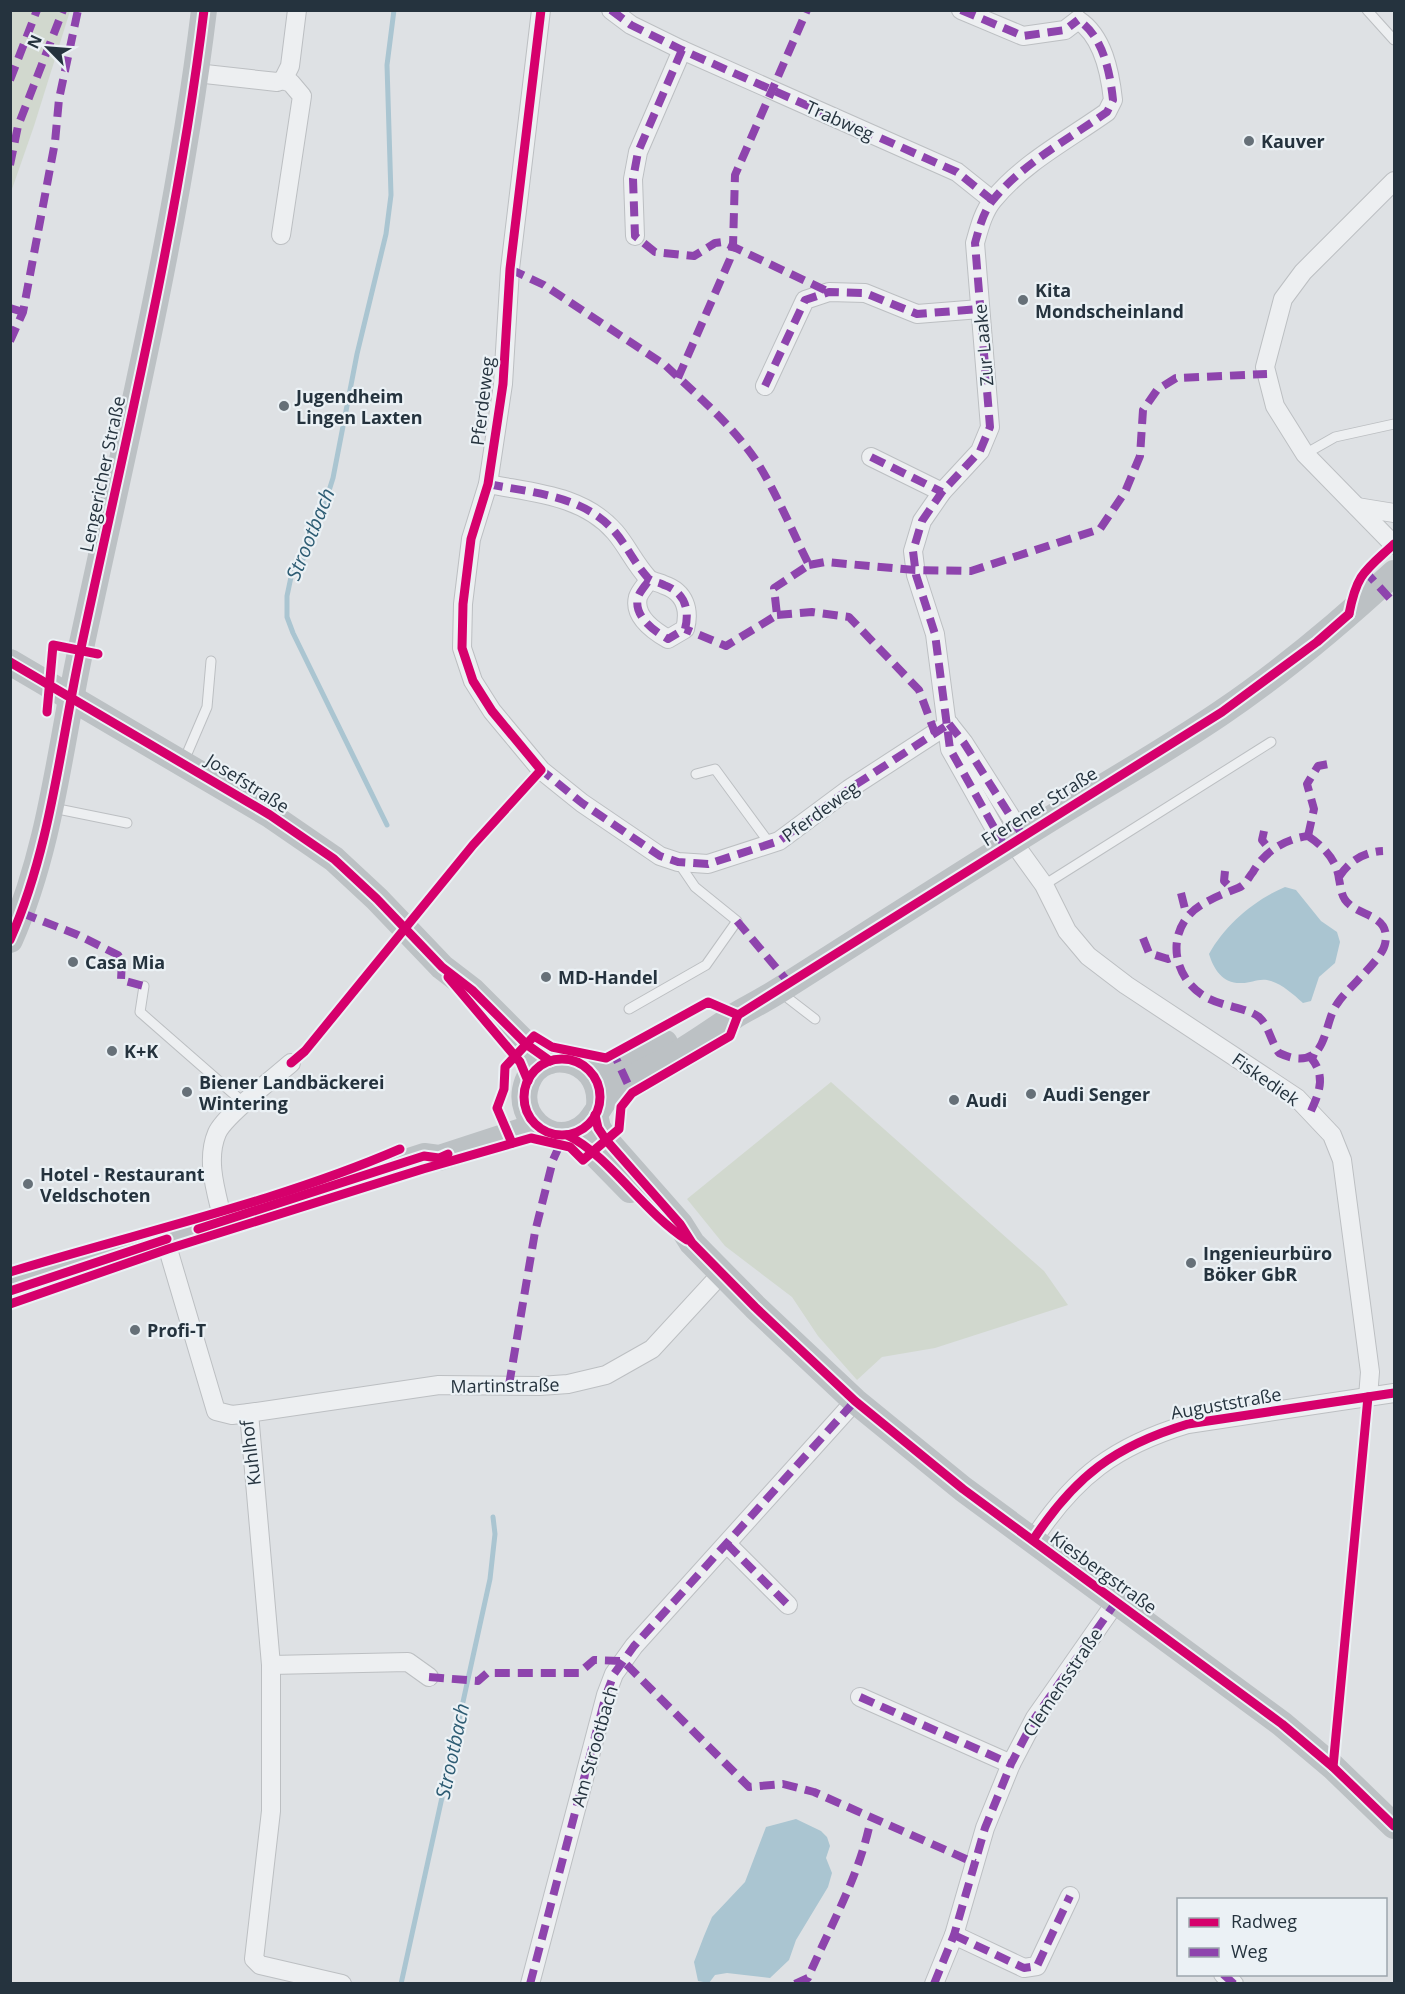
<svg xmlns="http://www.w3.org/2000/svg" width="1405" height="1994" viewBox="0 0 1405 1994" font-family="'Open Sans',sans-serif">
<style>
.green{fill:#d1d8ce}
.water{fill:#aac5d1}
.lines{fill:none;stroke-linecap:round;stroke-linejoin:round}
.stream{stroke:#aac5d1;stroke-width:5}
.lane-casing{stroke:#bcbfc2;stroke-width:11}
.street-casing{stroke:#bcbfc2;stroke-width:20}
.lane{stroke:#edeff1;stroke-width:9}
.street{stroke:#edeff1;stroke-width:18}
.secondary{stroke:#bcc1c4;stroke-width:26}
.quiet{stroke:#8e44ad;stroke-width:8;stroke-dasharray:15 8;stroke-linecap:butt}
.cycleway-casing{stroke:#ebf1f5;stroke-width:13}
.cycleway{stroke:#d6006c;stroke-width:9}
.poi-dot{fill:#667078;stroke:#ebf1f5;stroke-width:2}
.labels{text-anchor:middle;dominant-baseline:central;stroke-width:4.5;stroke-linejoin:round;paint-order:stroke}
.street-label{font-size:18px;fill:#25333e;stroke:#ebf1f5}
.poi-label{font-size:18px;font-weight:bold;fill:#25333e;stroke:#ebf1f5;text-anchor:start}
.water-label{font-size:20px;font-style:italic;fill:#2d5c73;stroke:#ebf1f5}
</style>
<rect width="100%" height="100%" fill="#dee1e4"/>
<g class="green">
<polygon points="11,10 70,11 34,126 11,192"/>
<polygon points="831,1082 1044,1271 1068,1305 935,1348 882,1357 857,1380 818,1336 792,1297 725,1246 687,1199"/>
</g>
<g class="water">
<path d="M 1285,887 L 1296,890 L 1321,921 L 1337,932 L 1340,942 L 1335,963 L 1319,977 L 1311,1001 L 1303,1003 C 1293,994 1283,985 1271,981 C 1260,977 1252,983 1242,983 C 1223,984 1214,970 1209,954 C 1225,925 1254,900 1285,887 Z"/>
<polygon points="796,1819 821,1831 827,1837 830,1846 826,1858 832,1873 828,1887 796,1940 789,1960 770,1978 727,1973 715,1975 709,1983 698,1981 694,1962 704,1936 712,1917 745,1882 766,1827"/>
</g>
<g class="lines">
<g class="stream">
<polyline points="387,825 293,633 287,617 287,596 291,577 305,556 320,519 333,478 357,354 386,234 391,195 387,65 394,10"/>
<polyline points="401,1984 490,1579 495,1534 493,1517"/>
</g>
<defs>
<g id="lane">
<polyline points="1367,10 1394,40"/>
<polyline points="1305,454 1335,437 1394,424"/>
<polyline points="183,763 207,707 211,661"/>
<polyline points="696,774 715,769 770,844"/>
<polyline points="53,808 127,823"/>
<polyline points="1044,885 1271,742"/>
<polyline points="144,986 140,1012 244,1103"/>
<polyline points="780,992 815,1019"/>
<polyline points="629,1009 706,965 737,921 695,887 678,862"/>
</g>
<g id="street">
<polyline points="541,10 510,269 503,384 488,484 471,539 463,604 462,648 473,681 492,711 541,770 582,803 660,856 678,862 708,864 779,841 849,789 949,724"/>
<polyline points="611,10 631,25 682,50 957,172 992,200"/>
<polyline points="961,10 1023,36 1065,30 1078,20"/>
<polyline points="196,73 277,82 283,80 290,66 297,10"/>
<polyline points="1394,181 1303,272 1283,299 1265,367 1275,406 1305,454 1394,545"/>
<polyline points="281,235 302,96 291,83 283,80"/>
<polyline points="635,236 633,179 638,152 682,50"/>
<polyline points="765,386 805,300 829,292 865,293 917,314 980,309"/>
<polyline points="871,457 942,492"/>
<path d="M 488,484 C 533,493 583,495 615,532 C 627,546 635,564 648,578 C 652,582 659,582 664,585 C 685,592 690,610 685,629 L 668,639 C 654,631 633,616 638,597 C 640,591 646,585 649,580"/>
<polyline points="1357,507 1394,513"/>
<polyline points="949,724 964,743 1023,836"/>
<polyline points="1013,842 1044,885 1067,931 1088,956 1126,985 1297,1098 1332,1135 1342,1160 1370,1372 1368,1397"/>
<path d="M 1005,847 L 950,749 L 935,634 L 916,575 L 913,551 L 922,521 L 942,492 L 980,451 L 990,427 L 975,243 C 979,229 983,212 993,200 C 1023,163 1069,139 1107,112 L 1113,100 C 1110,72 1103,36 1078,20"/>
<path d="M 223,1221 C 217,1194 205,1161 217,1133 C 224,1116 275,1077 291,1063"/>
<polyline points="165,1239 216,1411 232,1415 249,1413 271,1665 271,1811 254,1959 260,1965 342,1984"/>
<polyline points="249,1413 439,1385 540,1386 568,1384 606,1375 652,1349 722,1273"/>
<path d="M 1033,1540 C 1075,1476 1115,1446 1188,1424 L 1394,1393"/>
<polyline points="727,1544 788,1605"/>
<polyline points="271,1665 408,1662 429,1677"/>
<polyline points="860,1697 1011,1764"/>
<polyline points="954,1935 1024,1968 1037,1966 1070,1896"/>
<polyline points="1223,1974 1234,1984"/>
<polyline points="530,1984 606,1695 614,1674 634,1646 855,1401"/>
<polyline points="934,1984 954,1935 985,1828 1011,1764 1035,1718 1116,1602"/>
</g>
</defs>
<use href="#lane" class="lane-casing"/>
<use href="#street" class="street-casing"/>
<use href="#lane" class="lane"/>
<use href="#street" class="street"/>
<g class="secondary">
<polyline points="10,662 270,815 334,859 377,899 442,967 472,990 526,1044 550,1061"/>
<path d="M 10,940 C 51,847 60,746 81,648 C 126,437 178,225 204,10"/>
<polyline points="590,1071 618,1065 665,1043"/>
<path d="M 599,1106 C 604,1053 534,1042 525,1090 C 520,1117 546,1142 573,1133 C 594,1126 598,1104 613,1090 C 628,1077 652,1068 670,1058 C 693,1045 714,1030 736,1015 C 750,1007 764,1000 778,991 C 871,932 964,872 1058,814 C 1112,781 1168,749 1221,713 C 1283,671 1340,623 1394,573"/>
<polyline points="595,1115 598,1128 606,1140 680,1224 692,1243 755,1307 855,1401 963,1489 1282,1724 1333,1767 1394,1826"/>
<polyline points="567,1135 584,1143 630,1190"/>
<polyline points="10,1291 424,1156 439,1158 537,1126"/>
</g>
<g class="quiet">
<polyline points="611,10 631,25 682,50 957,172 992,200"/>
<polyline points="961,10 1023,36 1065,30 1078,20"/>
<polyline points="682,50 638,152 633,179 635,236 655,252 694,256 715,243 723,242 829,292"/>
<polyline points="10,80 37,10"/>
<polyline points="10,165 18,126 63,10"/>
<path d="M 510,269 L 544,285 L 665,365 C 697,395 733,426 757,462 C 777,494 792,531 809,565 L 774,588 L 777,615 L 726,646 L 685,629"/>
<polyline points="10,308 23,312"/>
<polyline points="10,341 23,312 55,142 59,99 78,10"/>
<polyline points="678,378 730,259 733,246 735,175 807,10"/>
<polyline points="765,386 805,300 829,292 865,293 917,314 980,309"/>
<polyline points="871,457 942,492"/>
<path d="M 488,484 C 533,493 583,495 615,532 C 627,546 635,564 648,578 C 652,582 659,582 664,585 C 685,592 690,610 685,629 L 668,639 C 654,631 633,616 638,597 C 640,591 646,585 649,580"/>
<polyline points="809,565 825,562 915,570 971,571 1100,529 1125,492 1140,456 1143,410 1157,390 1176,378 1267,374"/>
<polyline points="1364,570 1394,603"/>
<polyline points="777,615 812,612 849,617 919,690 935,733"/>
<polyline points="949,724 964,743 1023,836"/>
<polyline points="539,768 582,803 660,856 678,862 708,864 779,841 849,789 949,724"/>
<polyline points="1264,831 1262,840 1270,850"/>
<path d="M 1308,836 C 1323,846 1337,860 1339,879 C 1341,888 1341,898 1349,904 C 1363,917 1391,916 1385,944 C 1382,960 1348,987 1337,1004 C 1327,1018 1327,1043 1314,1054 C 1303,1062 1290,1058 1279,1053 C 1271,1042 1269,1026 1259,1017 C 1246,1007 1222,1007 1204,996 C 1176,979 1166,940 1190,914 C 1201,902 1223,894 1238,888 C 1246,885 1248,878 1253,872 C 1265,851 1285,839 1308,836 Z"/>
<polyline points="1308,836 1314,809 1307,784 1318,766 1334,763"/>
<path d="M 1005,847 L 950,749 L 935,634 L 916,575 L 913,551 L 922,521 L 942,492 L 980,451 L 990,427 L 975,243 C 979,229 983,212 993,200 C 1023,163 1069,139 1107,112 L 1113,100 C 1110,72 1103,36 1078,20"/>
<polyline points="1225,871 1224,881 1233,890"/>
<path d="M 1339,877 C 1349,861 1364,852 1383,851"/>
<polyline points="1181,893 1185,909 1191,912"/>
<polyline points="22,913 78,935 118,955 122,961 121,980 144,986"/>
<polyline points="737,921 789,983"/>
<polyline points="1143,938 1149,953 1168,959 1176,956"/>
<polyline points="619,1051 614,1054 632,1093 636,1091"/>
<path d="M 1311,1111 C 1319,1093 1326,1077 1312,1059 L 1314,1054"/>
<polyline points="509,1385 535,1232 553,1160 561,1142"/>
<polyline points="727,1544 788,1605"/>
<polyline points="429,1677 478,1681 487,1673 579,1673 594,1660 623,1661 749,1787 783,1784 814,1792 975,1863"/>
<polyline points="860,1697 1011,1764"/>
<polyline points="954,1935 1024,1968 1037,1966 1070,1896"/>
<polyline points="1223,1974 1234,1984"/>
<polyline points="530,1984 606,1695 614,1674 634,1646 855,1401"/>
<path d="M 795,1984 L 808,1978 C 830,1926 858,1879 870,1823"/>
<polyline points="934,1984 954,1935 985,1828 1011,1764 1035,1718 1116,1602"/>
</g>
<defs>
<g id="cycleway">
<path d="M 1349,614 C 1357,573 1365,571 1394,544"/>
<polyline points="10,662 270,815 334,859 377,899 442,967 472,990 526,1044 550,1061"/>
<polyline points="47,712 53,645 98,654"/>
<path d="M 10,940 C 51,847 60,746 81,648 C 126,437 178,225 204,10"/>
<polyline points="448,977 520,1062 528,1081"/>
<polyline points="738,1015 1222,712 1317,642 1349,614"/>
<circle cx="562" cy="1097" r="38"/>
<polyline points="291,1063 305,1051 473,845 541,770 492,711 473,681 462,648 463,604 471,539 488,484 503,384 510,269 541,10"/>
<polyline points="595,1115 598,1128 606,1140 680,1224 692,1243 755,1307 855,1401 963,1489 1282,1724 1333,1767 1394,1826"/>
<path d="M 567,1135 C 610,1156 643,1212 687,1240"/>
<polyline points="512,1143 497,1108 504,1089 505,1067 534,1036 552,1047 606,1058 708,1002 738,1015"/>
<polyline points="198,1229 424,1156 439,1158 448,1154"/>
<path d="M 10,1272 C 140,1232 275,1203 400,1149"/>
<polyline points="10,1291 167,1239"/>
<polyline points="10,1304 168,1249 423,1169 531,1138 570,1147 583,1160 619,1129 621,1107 632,1093 730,1036 738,1015"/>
<path d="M 1033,1540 C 1075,1476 1115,1446 1188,1424 L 1394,1393"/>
<polyline points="1333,1767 1368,1397"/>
</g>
</defs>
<use href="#cycleway" class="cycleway-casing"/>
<use href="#cycleway" class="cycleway"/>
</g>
<g class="poi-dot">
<circle cx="1249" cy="141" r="6"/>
<circle cx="1023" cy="300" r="6"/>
<circle cx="284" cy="406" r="6"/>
<circle cx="73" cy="962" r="6"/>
<circle cx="546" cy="977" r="6"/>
<circle cx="112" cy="1051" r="6"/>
<circle cx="187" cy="1092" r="6"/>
<circle cx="1031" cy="1094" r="6"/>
<circle cx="954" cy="1100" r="6"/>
<circle cx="28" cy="1184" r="6"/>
<circle cx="1191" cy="1263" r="6"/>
<circle cx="135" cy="1330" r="6"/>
</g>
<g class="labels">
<g class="street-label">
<text transform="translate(840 120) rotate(24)">Trabweg</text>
<text transform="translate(983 345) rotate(-95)">Zur Laake</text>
<text transform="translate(482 401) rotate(-83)">Pferdeweg</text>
<text transform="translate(102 474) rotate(-78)">Lengericher Straße</text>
<text transform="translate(248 783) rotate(32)">Josefstraße</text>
<text transform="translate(1039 806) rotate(-32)">Frerener Straße</text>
<text transform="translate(820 811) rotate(-36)">Pferdeweg</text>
<text transform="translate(1266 1079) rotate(35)">Fiskediek</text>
<text transform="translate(505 1385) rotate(-1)">Martinstraße</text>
<text transform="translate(1226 1403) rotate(-10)">Auguststraße</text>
<text transform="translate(250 1453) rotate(-97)">Kuhlhof</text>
<text transform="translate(1104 1572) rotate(36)">Kiesbergstraße</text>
<text transform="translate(1062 1682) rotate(-56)">Clemensstraße</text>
<text transform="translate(594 1746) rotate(-74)">Am Strootbach</text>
</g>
<g class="poi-label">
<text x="1261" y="141">Kauver</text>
<text x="1035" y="290">Kita<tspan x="1035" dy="21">Mondscheinland</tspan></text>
<text x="296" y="396">Jugendheim<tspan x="296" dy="21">Lingen Laxten</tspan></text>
<text x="85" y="962">Casa Mia</text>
<text x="558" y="977">MD-Handel</text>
<text x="124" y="1051">K+K</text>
<text x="199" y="1082">Biener Landbäckerei<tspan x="199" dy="21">Wintering</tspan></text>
<text x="1043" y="1094">Audi Senger</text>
<text x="966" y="1100">Audi</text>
<text x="40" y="1174">Hotel - Restaurant<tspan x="40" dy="21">Veldschoten</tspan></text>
<text x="1203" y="1253">Ingenieurbüro<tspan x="1203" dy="21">Böker GbR</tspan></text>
<text x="147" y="1330">Profi-T</text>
</g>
<g class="water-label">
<text transform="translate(310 534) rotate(-68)">Strootbach</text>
<text transform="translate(452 1751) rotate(-78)">Strootbach</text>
</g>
</g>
<rect width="1405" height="1994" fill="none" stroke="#25333e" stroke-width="24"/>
<rect x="1177" y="1898" width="210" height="78" fill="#ebf1f5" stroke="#9ca5ac" stroke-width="1.5"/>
<rect x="1189" y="1918" width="30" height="9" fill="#d6006c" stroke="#9ca5ac" stroke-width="1.5"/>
<text x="1231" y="1928" font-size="18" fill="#25333e">Radweg</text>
<rect x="1189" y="1948" width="30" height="9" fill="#8e44ad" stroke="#9ca5ac" stroke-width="1.5"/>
<text x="1231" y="1958" font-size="18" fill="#25333e">Weg</text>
<g transform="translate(48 48) rotate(295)" stroke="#ebf1f5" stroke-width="4.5" paint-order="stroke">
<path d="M0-4.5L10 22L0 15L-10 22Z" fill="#25333e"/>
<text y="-9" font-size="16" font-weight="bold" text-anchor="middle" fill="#25333e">N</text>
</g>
</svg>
